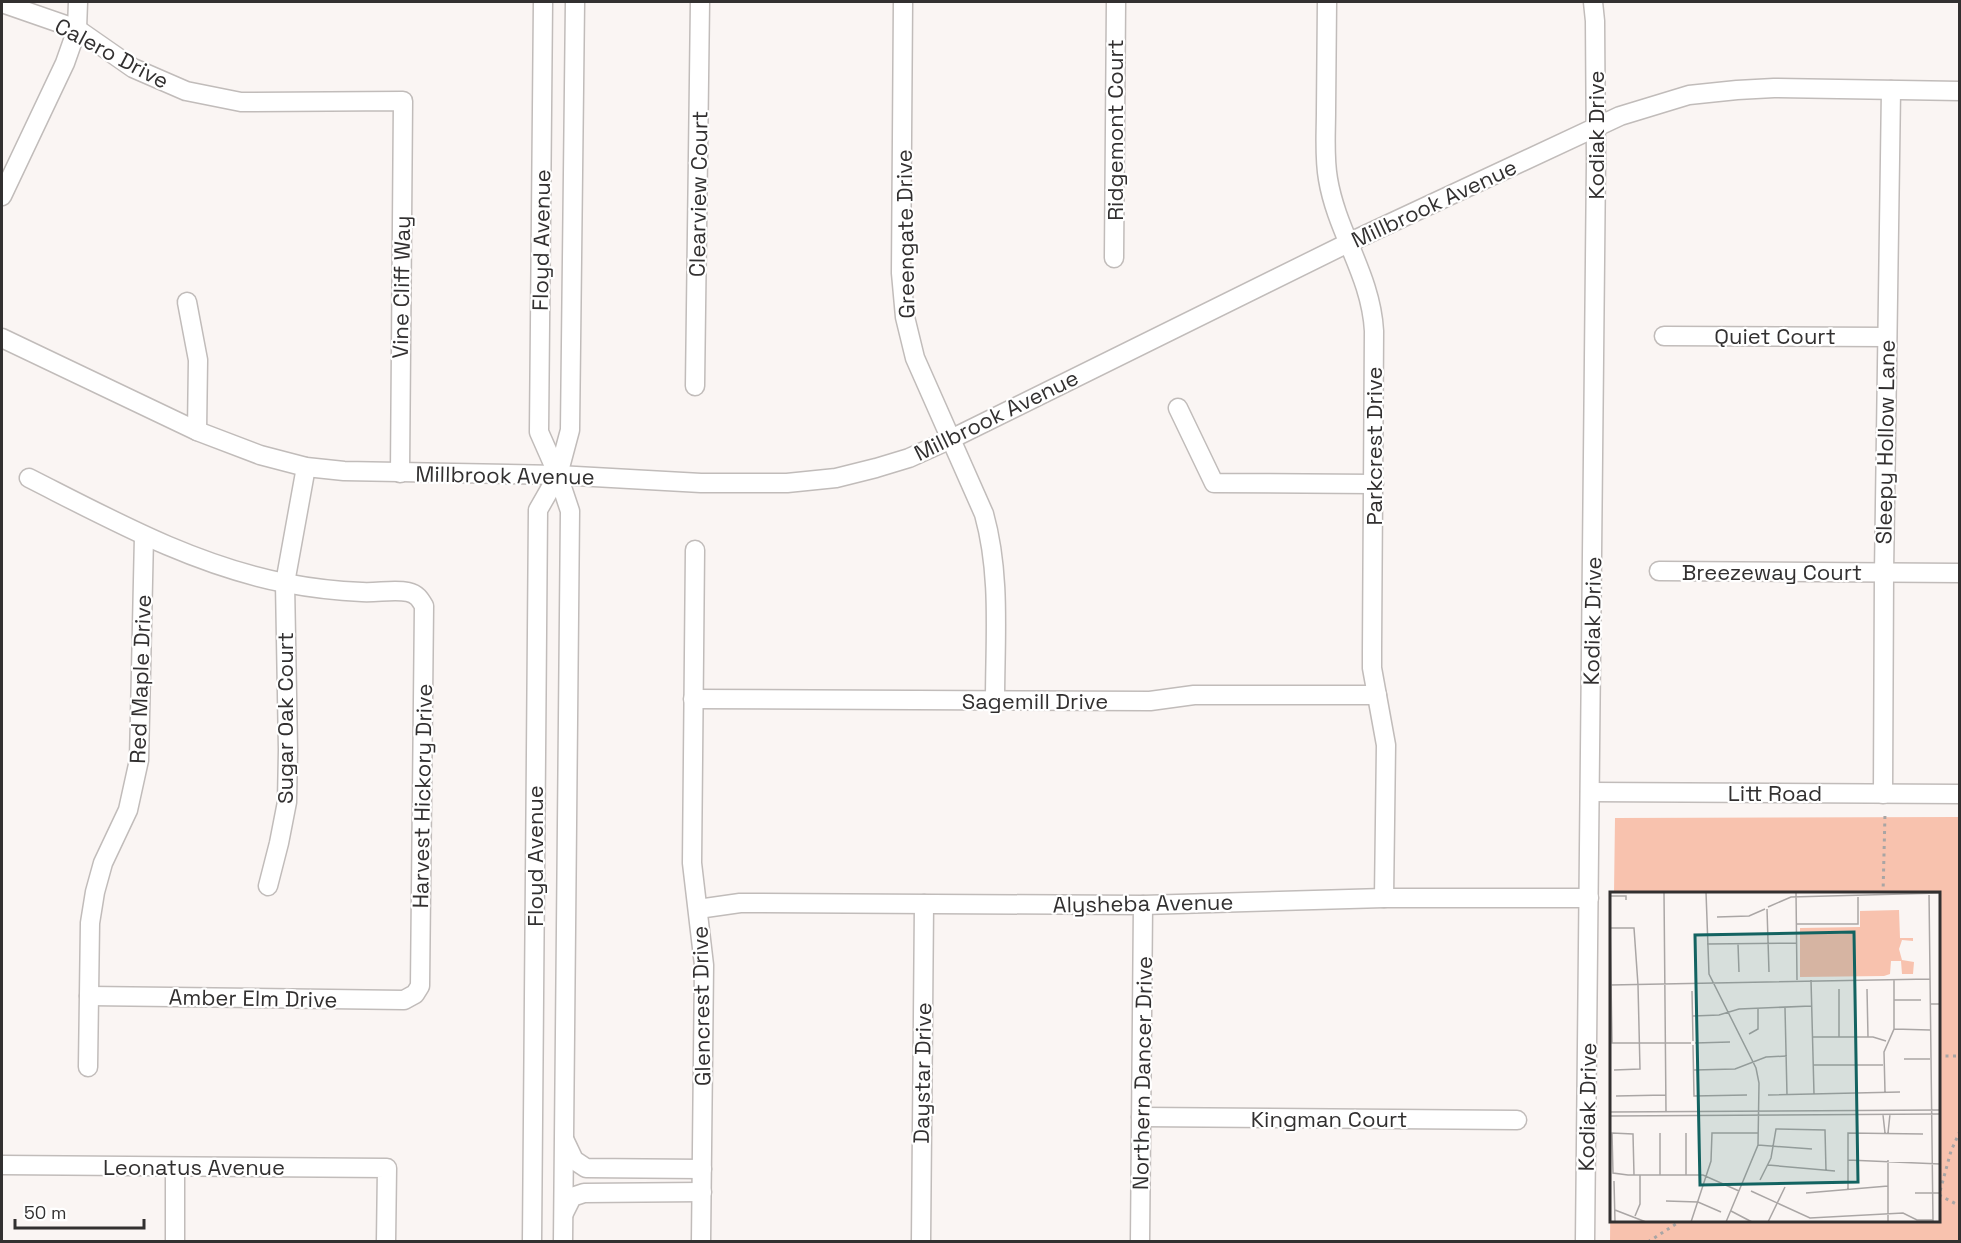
<svg xmlns="http://www.w3.org/2000/svg" width="1961" height="1243" viewBox="0 0 1961 1243" font-family="'Space Grotesk',sans-serif">
<style>
.green{fill:#f8c2ae}
.lines{fill:none;stroke-linecap:round;stroke-linejoin:round}
.minor-casing{stroke:#c1bcba;stroke-width:21}
.path{stroke:#a9a5a4;stroke-width:3;stroke-dasharray:3 4.5;stroke-linecap:butt}
.minor{stroke:#fff;stroke-width:18}
.labels{text-anchor:middle;dominant-baseline:central;stroke-width:4.5;stroke-linejoin:round;paint-order:stroke}
.street-label{font-size:22px;fill:#323030;stroke:#fff}
.inset-road{fill:none;stroke:#aaa6a5;stroke-width:1.5}
.view{fill:#136361;fill-opacity:0.15;stroke:#136361;stroke-width:3}
.inset-edge{fill:none;stroke:#323030;stroke-width:3}
</style>
<rect width="100%" height="100%" fill="#faf5f3"/>
<polygon class="green" points="1959,817 1959,1241 1610,1241 1611,1139 1612,1220 1938,1220 1938,894 1614,893 1615,818"/>
<g class="lines">
<defs>
<g id="minor">
<path d="M 903,2 L 901,273 L 905,317 L 915,358 L 984,514 C 1001,575 995,638 995,701"/>
<path d="M 1327,2 C 1327,38 1326,75 1326,111 C 1326,134 1324,157 1328,179 C 1337,233 1371,275 1374,331 L 1372,651 L 1372,668 L 1386,745 L 1384,898"/>
<polyline points="2,3 77,29 133,68 186,91 241,102 403,101 400,473"/>
<polyline points="2,196 65,63 77,29 78,2"/>
<polyline points="1114,258 1116,2"/>
<polyline points="187,302 198,360 197,431"/>
<polyline points="1664,336 1887,337"/>
<polyline points="2,338 197,431 260,455 306,467 344,471 558,475 701,483 787,483 836,478 876,468 909,458 949,440 1348,243 1620,116 1689,95 1737,90 1774,88 1960,91"/>
<polyline points="695,386 700,2"/>
<polyline points="1178,408 1214,483 1374,484"/>
<path d="M 29,478 C 112,520 193,565 285,583 C 311,588 337,591 362,592 C 377,593 394,589 408,592 C 417,594 420,599 424,606 L 420,986 L 415,994 L 404,1000 L 89,996"/>
<polyline points="695,550 692,863 704,965 701,1242"/>
<polyline points="1659,571 1960,573"/>
<polyline points="693,699 1150,701 1194,695 1377,695"/>
<polyline points="1590,792 1960,794"/>
<polyline points="1883,794 1884,573 1891,90"/>
<polyline points="268,886 279,843 287,802 288,750 285,583 306,467"/>
<polyline points="698,909 740,903 1143,905 1384,898 1589,898"/>
<polyline points="88,1067 90,923 95,892 103,863 128,810 139,760 144,536"/>
<polyline points="1141,1117 1517,1120"/>
<polyline points="565,1141 574,1160 586,1168 702,1169"/>
<polyline points="2,1165 387,1168 386,1242"/>
<polyline points="564,1213 572,1197 584,1193 702,1192"/>
<polyline points="175,1242 175,1167"/>
<polyline points="532,1242 538,510 558,475 539,432 543,2"/>
<polyline points="563,1242 570,511 558,475 570,430 575,2"/>
<polyline points="921,1242 924,904"/>
<polyline points="1140,1242 1143,905"/>
<polyline points="1585,1242 1596,162 1595,21 1593,2"/>
</g>
</defs>
<use href="#minor" class="minor-casing"/>
<g class="path">
<polyline points="1883,894 1885,814"/>
<polyline points="1612,1051 1612,1053"/>
<polyline points="1938,1056 1960,1056"/>
<polyline points="1960,1131 1951,1151 1939,1195 1960,1206"/>
<polyline points="1648,1242 1682,1220"/>
</g>
<use href="#minor" class="minor"/>
</g>
<g class="labels">
<g class="street-label">
<text transform="translate(112 53) rotate(28)">Calero Drive</text>
<text transform="translate(1115 130) rotate(-90)">Ridgemont Court</text>
<text transform="translate(1596 135) rotate(-90)">Kodiak Drive</text>
<text transform="translate(698 194) rotate(-89)">Clearview Court</text>
<text transform="translate(1434 203) rotate(-25)">Millbrook Avenue</text>
<text transform="translate(905 234) rotate(-91)">Greengate Drive</text>
<text transform="translate(541 240) rotate(-89)">Floyd Avenue</text>
<text transform="translate(401 287) rotate(-89)">Vine Cliff Way</text>
<text x="1775" y="336">Quiet Court</text>
<text transform="translate(996 415) rotate(-26)">Millbrook Avenue</text>
<text transform="translate(1885 442) rotate(-89)">Sleepy Hollow Lane</text>
<text transform="translate(1374 446) rotate(-90)">Parkcrest Drive</text>
<text transform="translate(505 475) rotate(1)">Millbrook Avenue</text>
<text x="1772" y="572">Breezeway Court</text>
<text transform="translate(1592 621) rotate(-89)">Kodiak Drive</text>
<text transform="translate(140 679) rotate(-88)">Red Maple Drive</text>
<text x="1035" y="701">Sagemill Drive</text>
<text transform="translate(285 718) rotate(-90)">Sugar Oak Court</text>
<text x="1775" y="793">Litt Road</text>
<text transform="translate(422 796) rotate(-89)">Harvest Hickory Drive</text>
<text transform="translate(535 856) rotate(-90)">Floyd Avenue</text>
<text transform="translate(1143 903) rotate(-1)">Alysheba Avenue</text>
<text transform="translate(253 998) rotate(1)">Amber Elm Drive</text>
<text transform="translate(701 1006) rotate(-91)">Glencrest Drive</text>
<text transform="translate(922 1073) rotate(-89)">Daystar Drive</text>
<text transform="translate(1142 1073) rotate(-89)">Northern Dancer Drive</text>
<text transform="translate(1587 1107) rotate(-89)">Kodiak Drive</text>
<text x="1329" y="1119">Kingman Court</text>
<text x="194" y="1167">Leonatus Avenue</text>
</g>
</g>
<g transform="translate(1610 892)">
<rect width="330" height="330" fill="#faf5f3"/>
<path d="M 289,18 L 290,46 L 303,46 L 303,49 L 292,48 L 289,57 L 292,68 L 304,70 L 303,82 L 292,82 L 291,69 L 281,69 L 280,82 L 274,84 L 190,85 L 190,36 L 250,35 L 250,19 Z" fill="#f8c2ae"/>
<path class="inset-road" d="M 54,0 L 56,220M 96,0 L 99,82 L 146,176 L 149,191 L 148,253 L 116,330M 186,0 L 187,88M 319,0 L 323,330M 0,4 L 16,4 L 16,8M 158,15 L 181,5 L 330,1M 157,17 L 159,80M 107,25 L 139,24 L 155,17M 0,28 L 2,151 L 81,151M 186,32 L 248,32 L 248,5M 0,36 L 24,36 L 28,93 L 30,177 L 4,178M 97,52 L 187,51M 128,52 L 129,80M 201,88 L 204,202M 0,93 L 320,87M 229,97 L 229,145M 257,97 L 258,145M 82,99 L 83,149M 284,108 L 311,108M 320,112 L 330,112 L 330,99M 175,116 L 177,203M 83,124 L 109,123 L 129,117 L 201,114M 284,137 L 320,138M 139,142 L 148,137 L 148,117M 202,145 L 263,145 L 276,149M 85,151 L 120,150M 83,153 L 84,204 L 137,203M 294,167 L 320,167M 203,173 L 273,173M 84,178 L 125,177 L 156,165 L 177,164M 275,200 L 274,160 L 284,137 L 284,88M 158,203 L 290,200M 6,204 L 56,203M 0,220 L 330,218M 273,223 L 275,241M 0,224 L 330,222M 50,241 L 50,283M 76,241 L 76,283M 278,241 L 280,222M 148,253 L 202,257M 238,268 L 330,272M 278,268 L 278,330M 158,273 L 225,279M 24,283 L 23,242 L 2,241 L 3,281 L 18,283 L 93,283 L 129,299M 150,288 L 161,266 L 166,237 L 215,238 L 216,279M 4,289 L 5,330M 238,297 L 238,241 L 313,242M 141,299 L 200,326 L 293,321 L 307,328 L 323,328M 196,301 L 278,294M 305,301 L 330,301M 56,309 L 88,310 L 111,320M 5,318 L 36,330M 121,319 L 142,330M 25,324 L 30,312 L 30,283M 81,330 L 101,269 L 102,241 L 148,241M 158,330 L 175,295"/>
<path class="view" d="M 244,40 L 248,290 L 90,293 L 85,43 Z"/>
<rect width="330" height="330" class="inset-edge"/>
</g>
<rect width="1961" height="1243" fill="none" stroke="#323030" stroke-width="6"/>
<path d="M15 1219v9h129v-9" fill="none" stroke="#323030" stroke-width="3"/>
<text x="24" y="1219" font-size="18" fill="#323030" stroke="#ffffff" stroke-width="4.5" paint-order="stroke">50 m</text>
</svg>
